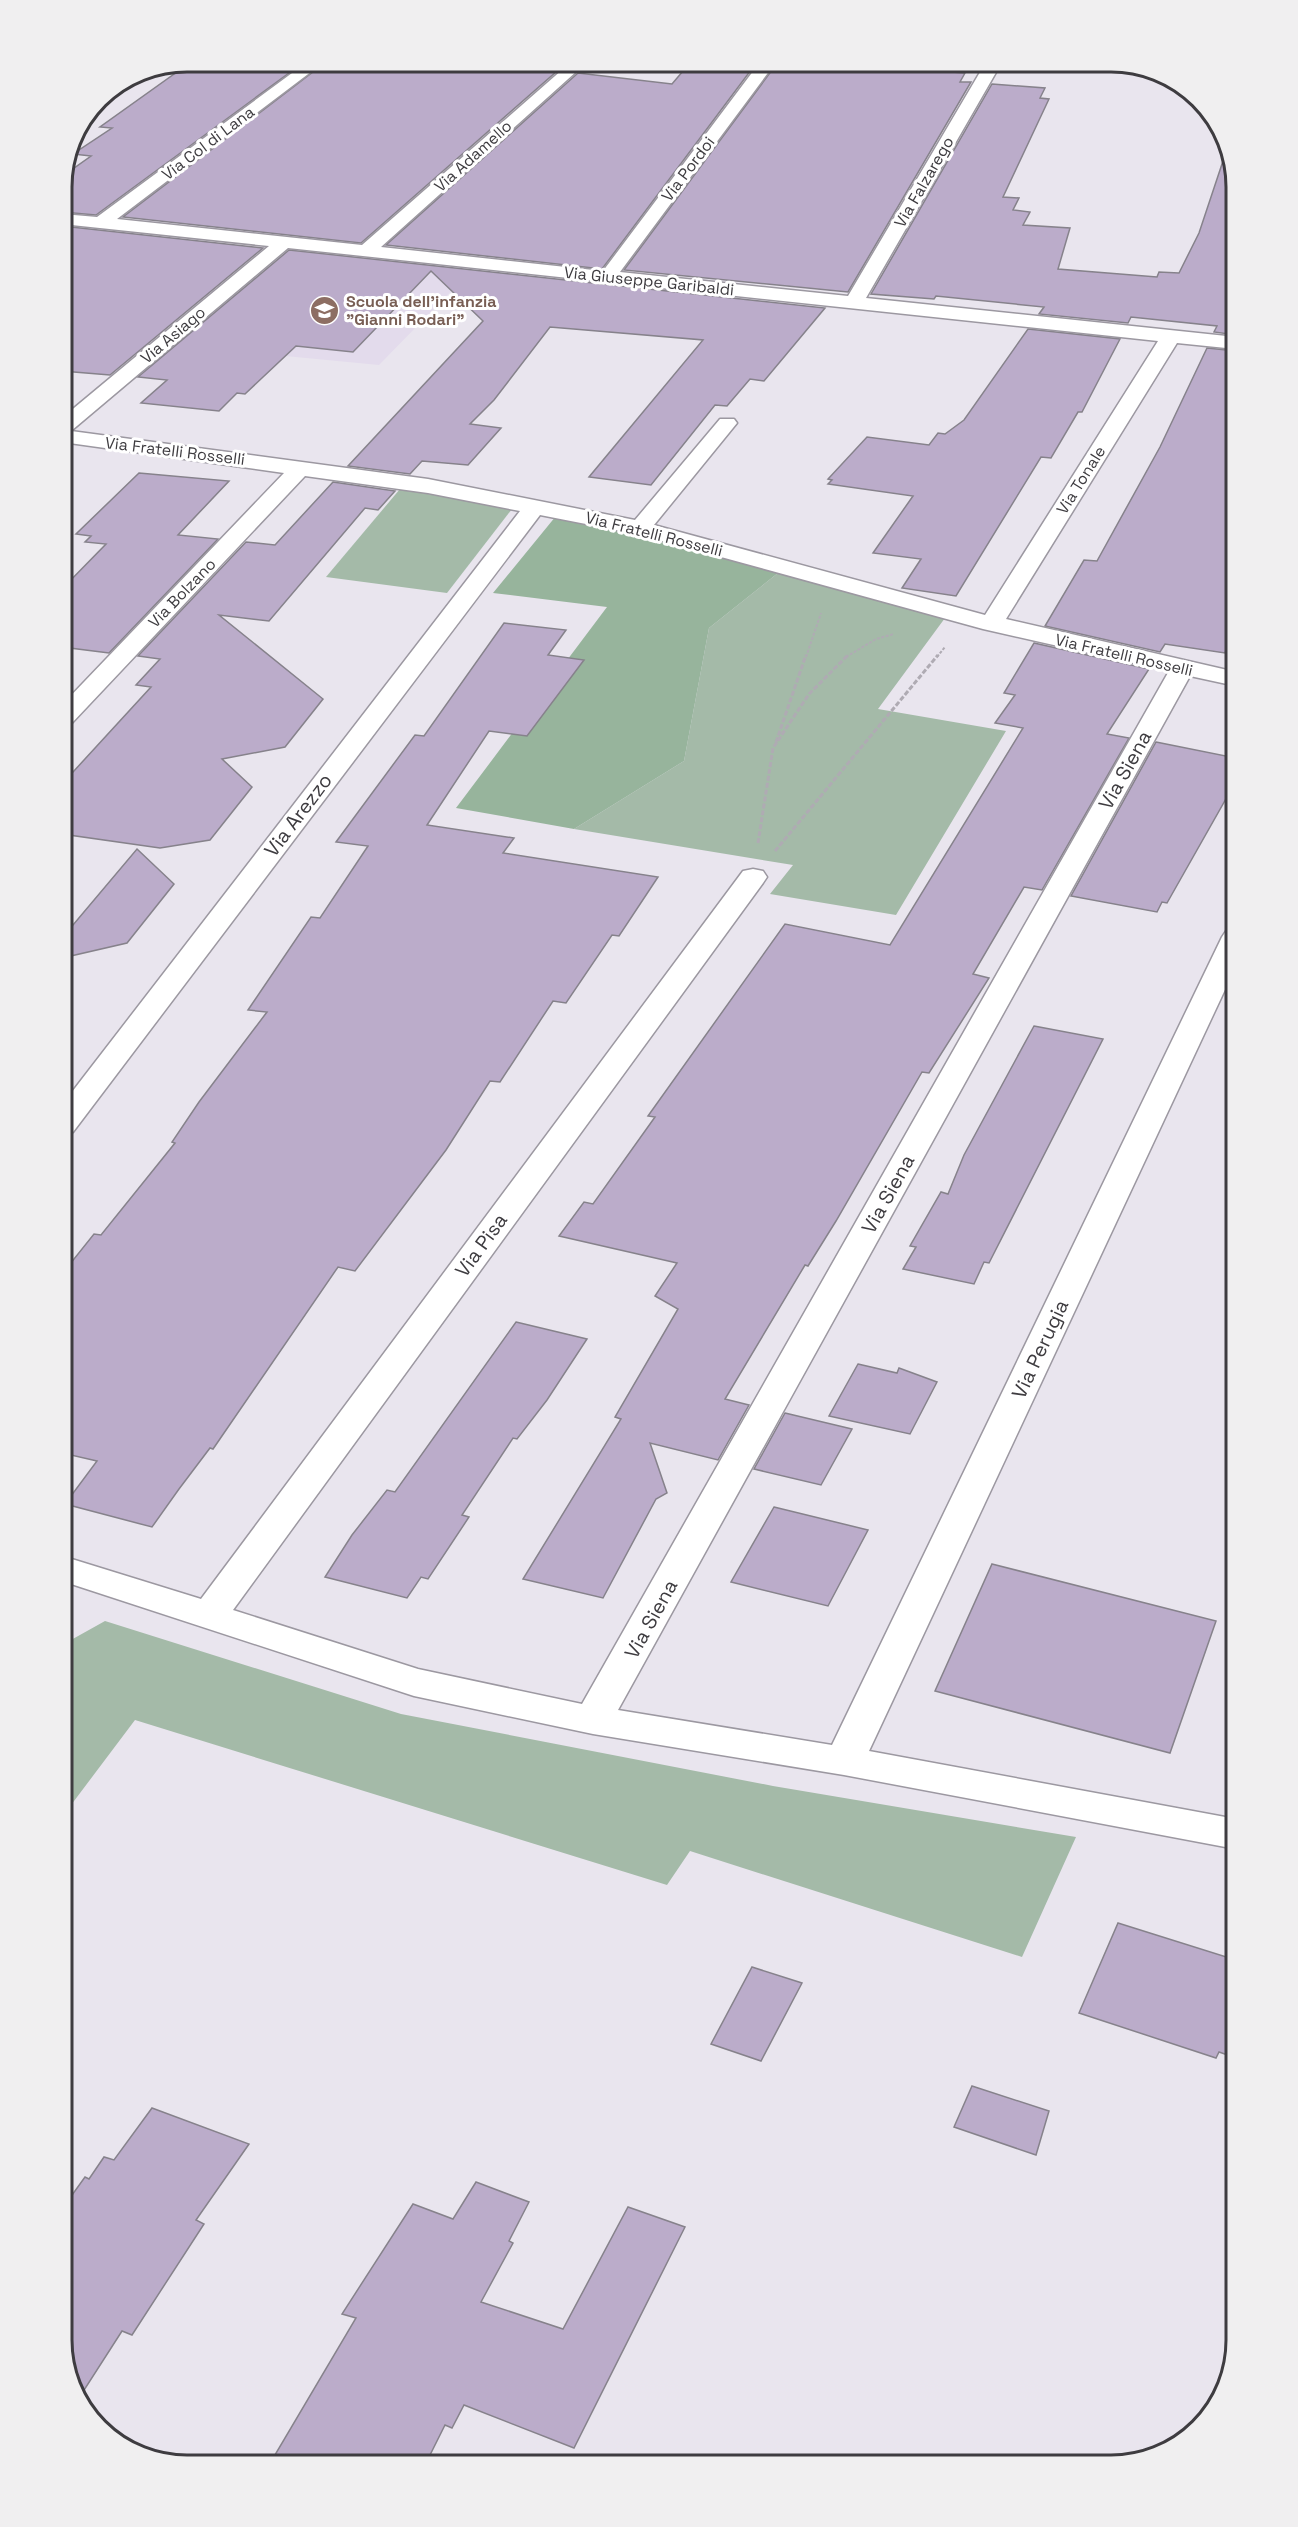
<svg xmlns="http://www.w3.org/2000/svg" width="1298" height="2527" viewBox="0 0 1298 2527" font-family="'Space Grotesk',sans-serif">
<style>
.built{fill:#e3dbec}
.green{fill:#a4baa8}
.forest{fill:#97b49c}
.building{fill:#bbacca;stroke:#86828b;stroke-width:1.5}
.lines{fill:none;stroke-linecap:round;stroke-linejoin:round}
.street-casing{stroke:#9c98a1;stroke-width:3}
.path-far1{stroke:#afabb3;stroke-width:2;stroke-dasharray:3 1.5;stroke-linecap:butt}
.path{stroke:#afabb3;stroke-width:3;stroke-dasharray:5 2;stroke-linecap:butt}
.street{fill:#fff;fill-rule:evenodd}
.labels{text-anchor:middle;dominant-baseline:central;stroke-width:6;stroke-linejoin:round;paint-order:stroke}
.far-street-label{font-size:16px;fill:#3e3c40;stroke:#fff}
.far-education-label{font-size:16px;font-weight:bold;fill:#785e54;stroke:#fff;text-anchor:start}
.street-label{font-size:20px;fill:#3e3c40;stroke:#fff}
.rim{fill:none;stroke:#3e3c40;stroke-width:3}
</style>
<rect width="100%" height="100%" fill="#e9e5ee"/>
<polygon class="built" points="290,253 467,275 379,365 172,345"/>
<g class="green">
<polygon points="400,489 512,509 447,593 326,577"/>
<polygon points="778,573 945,618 878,709 1006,731 896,915 770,894 793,865 574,829 684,761 709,628"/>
<polygon points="105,1621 401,1714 773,1786 1076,1837 1022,1957 690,1851 667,1885 135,1720 62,1817 62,1645"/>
</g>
<polygon class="forest" points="556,516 639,534 778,573 709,628 684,761 574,829 456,808 607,607 493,593"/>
<g class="building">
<polygon points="191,62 304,62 96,215 62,212 63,176 91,156 73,154 112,128 100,127"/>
<polygon points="326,62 551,62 543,70 557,71 361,243 123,217"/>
<polygon points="702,62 757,62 602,269 386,245 578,73 672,84 689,64 700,64"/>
<polygon points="778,62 903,62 899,68 965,73 960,82 971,82 848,292 624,270"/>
<polygon points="992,84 1045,88 1040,98 1049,99 1003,197 1019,198 1013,210 1030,212 1023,225 1070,228 1058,269 1157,277 1159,272 1179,273 1199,233 1228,146 1236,187 1236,335 1214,332 1217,326 1131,317 1128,323 1039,314 1044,307 936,296 934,299 871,294"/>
<polygon points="62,226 263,248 110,375 62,371"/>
<polygon points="289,250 825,308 764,381 750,379 727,406 715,405 651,485 589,477 703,340 550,327 494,400 470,424 501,428 468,465 422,461 410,474 348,466 483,321 431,271 353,352 296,346 245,394 237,393 219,411 141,403 167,380 138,377"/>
<polygon points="1028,329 1120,339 1082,412 1078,412 1051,458 1041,457 956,596 902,588 921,559 873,553 913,496 828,484 832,480 828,479 867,437 929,445 938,433 945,434 964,420"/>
<polygon points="1207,348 1236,351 1236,639 1230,638 1225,653 1165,644 1160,652 1045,626 1084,560 1097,561 1160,447"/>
<polygon points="139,473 229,481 178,535 218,539 109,653 62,647 62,589 106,544 85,542 91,536 76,534"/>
<polygon points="333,482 395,491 378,510 365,508 269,621 219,615 323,699 285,747 222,759 252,787 210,840 160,848 62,834 62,784 151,687 136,685 160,659 138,656 246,542 275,545"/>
<polygon points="504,623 566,630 548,655 584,660 527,736 489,731 427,825 514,838 503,853 658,877 619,936 612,935 566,1003 553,1001 500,1082 490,1081 446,1150 355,1271 338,1267 213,1449 210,1448 179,1489 152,1527 65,1504 97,1461 62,1453 62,1274 94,1234 101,1235 175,1143 172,1142 199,1102 267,1012 248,1010 311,917 320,918 368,846 336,842 415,735 424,736"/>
<polygon points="1034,643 1149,669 1107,734 1129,738 1042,890 1024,887 973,974 989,978 929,1073 922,1072 836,1221 808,1266 805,1265 725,1399 749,1405 718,1460 650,1443 667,1493 656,1499 603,1598 523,1579 621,1419 615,1417 678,1309 655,1296 677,1263 559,1236 584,1202 593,1204 655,1117 648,1116 785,924 890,945 1023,728 995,723 1015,695 1004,693"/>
<polygon points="1156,742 1236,758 1236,781 1167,903 1162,902 1157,912 1071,896"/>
<polygon points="137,849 174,884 127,943 62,958 62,938"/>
<polygon points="1034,1026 1103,1039 989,1263 984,1262 974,1284 903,1269 916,1247 910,1246 941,1192 948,1194 964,1155"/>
<polygon points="516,1322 587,1339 547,1400 517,1439 513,1438 462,1515 469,1517 428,1579 421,1577 407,1598 325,1577 352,1535 387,1490 395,1492"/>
<polygon points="858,1364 897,1373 899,1368 937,1382 910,1434 829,1416"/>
<polygon points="785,1413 852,1429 821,1485 754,1469"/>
<polygon points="774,1507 868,1530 828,1606 731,1582"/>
<polygon points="992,1564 1216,1621 1170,1753 935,1691"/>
<polygon points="1118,1923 1236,1960 1236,2058 1219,2052 1216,2058 1079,2013"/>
<polygon points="752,1967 802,1983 761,2061 711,2044"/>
<polygon points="972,2086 1049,2111 1036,2155 954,2127"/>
<polygon points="152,2108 249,2144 196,2220 204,2224 132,2335 122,2331 79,2398 71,2387 62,2340 62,2209 85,2177 89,2179 104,2157 114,2160"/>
<polygon points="476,2182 529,2202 509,2241 513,2243 481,2302 563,2329 628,2207 685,2227 574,2448 464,2405 452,2428 445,2425 425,2465 269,2465 356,2318 342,2314 413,2204 453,2219"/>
</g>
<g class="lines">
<defs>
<path id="street" d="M 307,62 L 324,62 L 117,219 L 362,245 L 571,62 L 587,62 L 381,247 L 603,271 L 760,62 L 776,62 L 620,272 L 848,296 L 986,62 L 1002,62 L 866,298 L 1236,337 L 1236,349 L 1177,343 L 1006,619 L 1236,672 L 1236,686 L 1190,676 L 618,1710 L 832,1745 L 1222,937 L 1226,931 L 1236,929 L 1236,966 L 869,1751 L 1236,1819 L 1236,1849 L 844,1775 L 593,1734 L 414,1696 L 62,1581 L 62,1556 L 201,1599 L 743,871 L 753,869 L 763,871 L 767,877 L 763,883 L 233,1610 L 418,1669 L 582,1704 L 1169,671 L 983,629 L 637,534 L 540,515 L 73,1132 L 62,1134 L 62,1105 L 520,511 L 428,493 L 305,476 L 71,724 L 62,726 L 62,705 L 284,473 L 62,442 L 62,418 L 269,246 L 62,224 L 62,214 L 97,217 ZM 288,248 L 1158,341 L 985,615 L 654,525 L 737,423 L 734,419 L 720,419 L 635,520 L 428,479 L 71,431 Z"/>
</defs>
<use href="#street" class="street-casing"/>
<g class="path-far1">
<polyline points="806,657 821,613"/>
<polyline points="846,657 876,639 894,634"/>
<polyline points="937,657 945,647"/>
</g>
<g class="path">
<polyline points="776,742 806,655"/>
<polyline points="758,843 773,748 809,694 848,655"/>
<polyline points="775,851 938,655"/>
</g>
<use href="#street" class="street"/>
</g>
<defs>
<symbol id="school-disc" viewBox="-11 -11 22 22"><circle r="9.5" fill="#8d6e63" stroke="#fff"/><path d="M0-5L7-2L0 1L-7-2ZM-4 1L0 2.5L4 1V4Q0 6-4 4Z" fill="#fff"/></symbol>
</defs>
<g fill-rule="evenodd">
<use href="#school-disc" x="308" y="294" width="33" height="33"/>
</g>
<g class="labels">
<g class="far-street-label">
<text transform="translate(208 143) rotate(-37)">Via Col di Lana</text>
<text transform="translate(473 156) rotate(-42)">Via Adamello</text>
<text transform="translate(688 169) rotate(-53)">Via Pordoi</text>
<text transform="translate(924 182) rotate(-60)">Via Falzarego</text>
<text transform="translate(649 281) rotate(6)">Via Giuseppe Garibaldi</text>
<text transform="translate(173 335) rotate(-40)">Via Asiago</text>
<text transform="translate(175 451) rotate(7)">Via Fratelli Rosselli</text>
<text transform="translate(1081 480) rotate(-58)">Via Tonale</text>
<text transform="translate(654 534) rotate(14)">Via Fratelli Rosselli</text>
<text transform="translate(182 593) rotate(-46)">Via Bolzano</text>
<text transform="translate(1124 655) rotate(13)">Via Fratelli Rosselli</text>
</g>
<g class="far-education-label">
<text x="346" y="301">Scuola dell'infanzia<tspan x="346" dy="18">"Gianni Rodari"</tspan></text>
</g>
<g class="street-label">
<text transform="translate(1125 770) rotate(-61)">Via Siena</text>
<text transform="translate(298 815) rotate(-53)">Via Arezzo</text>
<text transform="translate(888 1194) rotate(-61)">Via Siena</text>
<text transform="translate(481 1245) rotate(-54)">Via Pisa</text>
<text transform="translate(1040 1349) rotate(-65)">Via Perugia</text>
<text transform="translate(651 1619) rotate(-61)">Via Siena</text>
</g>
</g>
<path d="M0 0H1298V2527H0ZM187 72H1111A115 115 0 0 1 1226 187V2340A115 115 0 0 1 1111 2455H187A115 115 0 0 1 72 2340V187A115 115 0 0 1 187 72Z" fill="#f0eff0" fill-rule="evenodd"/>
<path class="rim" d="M187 72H1111A115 115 0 0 1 1226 187V2340A115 115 0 0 1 1111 2455H187A115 115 0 0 1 72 2340V187A115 115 0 0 1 187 72Z"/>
</svg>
